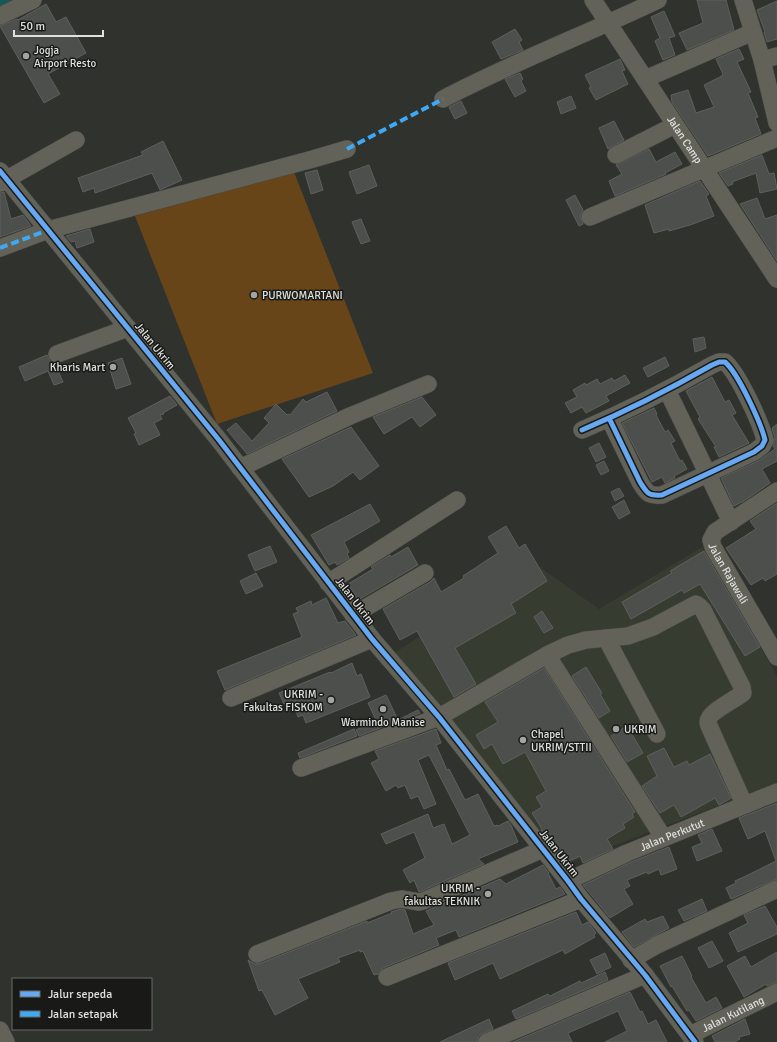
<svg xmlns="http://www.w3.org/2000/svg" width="777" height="1042" viewBox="0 0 777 1042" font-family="Signika,sans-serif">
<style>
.built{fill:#373c30}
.green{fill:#674518}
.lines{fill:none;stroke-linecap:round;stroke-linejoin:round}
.canal{stroke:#155a56;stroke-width:12}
.building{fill:#4c4f4b;stroke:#5d605c}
.minor-casing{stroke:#4c4d4a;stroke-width:18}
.minor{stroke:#636259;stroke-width:17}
.quiet{stroke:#3fa9f5;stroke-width:4;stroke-dasharray:8 4;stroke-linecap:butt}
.cycleway-casing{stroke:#191a17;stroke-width:8}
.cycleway{stroke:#66a8f1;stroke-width:5}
.poi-dot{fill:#a2a49f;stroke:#191a17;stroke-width:1.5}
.labels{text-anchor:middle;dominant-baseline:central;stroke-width:3;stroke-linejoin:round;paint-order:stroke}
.poi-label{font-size:11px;fill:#dfe1dd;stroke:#191a17;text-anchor:start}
.street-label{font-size:11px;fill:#dfe1dd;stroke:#191a17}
</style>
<rect width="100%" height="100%" fill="#30322d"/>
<polygon class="built" points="702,547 777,676 777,783 564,865 394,653 534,563 599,609"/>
<polygon class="green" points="294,172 373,373 217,424 135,216"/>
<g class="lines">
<polyline class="canal" points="0,2 5,0"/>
</g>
<g class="building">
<polygon points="697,0 726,0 734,30 687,50 679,33 703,23"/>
<polygon points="777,1 777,39 767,42 764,32 765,32 757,10"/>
<polygon points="46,4 56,22 66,17 86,53 48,74 60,94 44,103 0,26 17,19 18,20"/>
<polygon points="664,11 675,36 669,38 675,55 663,60 655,41 660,38 651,17"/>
<polygon points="515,29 522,40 519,42 523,50 501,59 492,42"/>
<polygon points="739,49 744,59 737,62 751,92 748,93 758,117 755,118 761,134 708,156 672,102 671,95 688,90 696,113 714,107 704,85 722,76 722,75 723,74 716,59"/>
<polygon points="620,59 625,70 622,71 628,84 596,100 589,88 591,87 585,75"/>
<polygon points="520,73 523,79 521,81 526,91 515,97 505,79"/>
<polygon points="571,96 576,108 561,114 557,102"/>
<polygon points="461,101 467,113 455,119 449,107"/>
<polygon points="614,121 624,140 608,149 599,128"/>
<polygon points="163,141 182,180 160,190 152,173 95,193 94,188 83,192 78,178 143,155 141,152"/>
<polygon points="649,149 656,162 675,152 682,164 665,173 666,174 615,196 609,181 622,174 616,165"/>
<polygon points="762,155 769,174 774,173 777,189 760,193 756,173 732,182 733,184 728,186 719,173"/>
<polygon points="369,165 377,186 357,194 349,172"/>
<polygon points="317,170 323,190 311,194 305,173"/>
<polygon points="700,181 709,194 706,196 714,216 690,225 669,231 669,229 654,233 645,205"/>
<polygon points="4,192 11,219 23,215 31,226 0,237 0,193"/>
<polygon points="575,195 583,210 580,216 583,224 579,226 566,200"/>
<polygon points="757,198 765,219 777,215 777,261 740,204"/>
<polygon points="361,219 370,241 361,244 352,222"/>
<polygon points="90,229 94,242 77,248 75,241 71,242 66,236"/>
<polygon points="704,337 706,348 695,352 693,339"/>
<polygon points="47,355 50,361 55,364 63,382 54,385 48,371 25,381 19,367"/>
<polygon points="665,357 669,366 648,377 643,368"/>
<polygon points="122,358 131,384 116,389 108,363"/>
<polygon points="625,375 630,383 606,396 609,401 586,413 582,407 571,413 565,403 577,397 573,390 585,383 586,385 597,379 600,384 612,378 614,381"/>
<polygon points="712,377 725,402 729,400 736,413 732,415 749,443 719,457 714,447 716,447 698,419 700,417 686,391"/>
<polygon points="327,392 337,411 247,454 227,430 236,423 252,441 269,423 264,418 276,404 287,415 288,414 290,415 303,399 306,402"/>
<polygon points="170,396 177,405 163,413 164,414 160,415 162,419 154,423 160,435 139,445 134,434 136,433 128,418"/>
<polygon points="422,397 436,415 420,427 412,417 384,434 373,417"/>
<polygon points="654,408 657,414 656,415 665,432 668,430 675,441 671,443 680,461 682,460 687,469 674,476 675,478 665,483 662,477 652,482 622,423"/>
<polygon points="777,424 777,461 762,469 770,483 744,501 734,506 721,478 758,461 775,449 773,446 775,438 772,428"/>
<polygon points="351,427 379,466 360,480 353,472 333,486 309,497 282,459"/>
<polygon points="599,443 606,457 596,462 589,448"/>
<polygon points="604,461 609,471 601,475 596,465"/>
<polygon points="619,488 624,496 615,501 611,492"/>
<polygon points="624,500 630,513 619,519 612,507"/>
<polygon points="777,503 777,574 765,581 763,578 751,585 726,548 756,529 750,521"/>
<polygon points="370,504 380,521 344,542 349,552 347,554 349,558 337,565 335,562 329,565 311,535"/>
<polygon points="506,526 519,548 525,544 547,581 511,604 516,613 455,648 476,684 454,697 417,631 400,640 383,609 430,582 434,578 441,592 464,578 463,576 498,553 488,537"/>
<polygon points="270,546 277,562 255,571 248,555"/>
<polygon points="408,547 418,565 358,600 348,584 373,569 371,567 390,555 391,557"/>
<polygon points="704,551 760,647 745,656 700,584 684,593 682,590 631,619 622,602 672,573 670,571"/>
<polygon points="256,573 263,586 246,594 240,581"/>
<polygon points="326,598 338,623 345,621 356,635 225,690 217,671 302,637 293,614 298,612 296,608 311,601 312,605"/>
<polygon points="542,611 553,628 544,633 534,617"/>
<polygon points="352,663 357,676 361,674 370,697 306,723 303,715 298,717 293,701 284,704 279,693 330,672 331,673"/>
<polygon points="586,667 602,693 600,694 610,711 599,718 572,676"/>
<polygon points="544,668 635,812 632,814 634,817 623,824 625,828 607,839 613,849 583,863 580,856 567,862 561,852 559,854 541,830 542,829 532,813 542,807 536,797 546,791 525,752 503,764 492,744 484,749 476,735 498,722 485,702"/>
<polygon points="386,695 398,720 418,710 420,713 359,736 356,730 376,720 368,703"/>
<polygon points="627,726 643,753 627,762 611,736"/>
<polygon points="354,729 357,736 300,758 298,753"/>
<polygon points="436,729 441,743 436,745 447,770 449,769 465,800 478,794 494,826 497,825 498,826 508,821 511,825 518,842 478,859 484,864 419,892 414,880 410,883 403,870 425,858 414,832 386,844 381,834 428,814 433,828 444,824 452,844 470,835 429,755 418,760 436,804 424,809 418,796 411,799 405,785 398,788 396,785 386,791 371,763 379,759 375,751"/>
<polygon points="664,748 674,767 687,761 689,765 710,754 731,798 719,805 715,798 681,817 674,805 660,813 642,786 657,776 647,756"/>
<polygon points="777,803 777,879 731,899 726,888 736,883 735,881 748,875 776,861 765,831 748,839 739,818"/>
<polygon points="712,829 722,851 697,861 692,847 702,843 698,835"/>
<polygon points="669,847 677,869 661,875 659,869 648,874 647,872 627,880 630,886 624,889 633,904 610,918 583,885 631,862"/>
<polygon points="543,865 549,873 548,873 556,889 560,887 565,894 459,937 456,930 436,938 439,945 383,968 378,974 374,975 363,951 360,952 360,950 338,958 340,962 298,979 308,998 275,1015 262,990 259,991 248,960 255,964 261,963 367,921 367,923 392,913 391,912 394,911 401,909 405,910 413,934 434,925 426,911 500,879 506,884"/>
<polygon points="702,899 707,911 684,921 678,910"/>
<polygon points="765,906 777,927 777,934 738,952 729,933 748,923 744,915"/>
<polygon points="576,912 582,925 588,922 596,933 594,935 595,937 565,954 563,950 500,979 493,963 455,980 448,963"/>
<polygon points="663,916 669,928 634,947 622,932 645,919 647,922"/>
<polygon points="712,941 723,961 709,968 698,948"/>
<polygon points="777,952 777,982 767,986 766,984 744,997 727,966 745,956 751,967"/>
<polygon points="605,953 611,967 597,974 590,960"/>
<polygon points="682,956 692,976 691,977 706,1003 716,997 722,1008 696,1021 689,1010 687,1011 672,986 671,987 660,966"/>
<polygon points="605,972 608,980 516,1019 512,1011 548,994 550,996 580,981 581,983"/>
<polygon points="630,992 640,1012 642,1011 648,1024 656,1020 667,1042 605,1042 627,1031 618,1011 568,1033 572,1042 513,1042"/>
<polygon points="489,1019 493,1029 479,1036 477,1042 440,1042"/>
<polygon points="745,1019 750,1034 739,1037 740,1039 734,1042 715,1042 712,1036"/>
</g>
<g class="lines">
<defs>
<g id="minor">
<path id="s1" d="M 593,0 L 777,279"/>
<polyline points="743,0 762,60 777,123"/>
<polyline points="0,16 33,0"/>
<polyline points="762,60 777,56"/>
<polyline points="645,79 753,32"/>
<path d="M 443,99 C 513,62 587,34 658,0"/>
<polyline points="616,155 675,125"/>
<polyline points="0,171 219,440 372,639 439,717 568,881 581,899 645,975 695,1042"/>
<polyline points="0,183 76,140"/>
<polyline points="590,217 777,138"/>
<polyline points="0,248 48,230 313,159 347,149"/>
<polyline points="57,354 128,328"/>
<polyline points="667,390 731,522"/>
<path d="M 582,430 C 627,411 670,389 712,365 L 719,362 L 725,362 C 738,373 761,423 765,440 L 762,446 L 754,452 L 662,495 C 648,496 647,493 640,482 L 609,418"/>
<polyline points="240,468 350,416 428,384"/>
<path id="s2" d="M 777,491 L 715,532 L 711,540 L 713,547 L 777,657"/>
<polyline points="328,583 457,500"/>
<polyline points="353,615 425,573"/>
<polyline points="606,638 657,734"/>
<polyline points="547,655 663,837"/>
<polyline points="231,698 372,639"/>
<path d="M 301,768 L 439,717 L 547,655 L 568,645 L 586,640 L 628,636 L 653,627 L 696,604 L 699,606 L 703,610 L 742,687 L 743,693 C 735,700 708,712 708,722 C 708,724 709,726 710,728 L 744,804"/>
<path id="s3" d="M 568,881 L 627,853 L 777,792"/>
<polyline points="257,954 391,901 401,899 419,902 423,901 543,849"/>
<polyline points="631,960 657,945 777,889"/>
<polyline points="387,977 581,899"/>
<polyline points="0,1030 6,1042"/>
<path id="s4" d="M 690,1035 L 777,992"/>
<polyline points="487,1042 645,975"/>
</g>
</defs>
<use href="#minor" class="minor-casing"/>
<use href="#minor" class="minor"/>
<g class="quiet">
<polyline points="347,149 443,99"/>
<polyline points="0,248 48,230"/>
</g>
<defs>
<g id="cycleway">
<polyline points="0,171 219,440 372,639 439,717 568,881 581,899 645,975 695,1042"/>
<path d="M 582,430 C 627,411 670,389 712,365 L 719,362 L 725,362 C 738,373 761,423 765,440 L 762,446 L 754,452 L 662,495 C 648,496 647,493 640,482 L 609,418"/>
</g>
</defs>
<use href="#cycleway" class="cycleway-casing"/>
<use href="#cycleway" class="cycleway"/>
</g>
<g class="poi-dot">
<circle cx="26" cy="56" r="4"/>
<circle cx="254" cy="295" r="4"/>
<circle cx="113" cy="367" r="4"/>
<circle cx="331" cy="700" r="4"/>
<circle cx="383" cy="709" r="4"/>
<circle cx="616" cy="729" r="4"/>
<circle cx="523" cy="740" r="4"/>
<circle cx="488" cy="894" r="4"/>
</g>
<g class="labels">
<g class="poi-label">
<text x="34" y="50">Jogja<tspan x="34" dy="13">Airport Resto</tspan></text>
<text x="262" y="295">PURWOMARTANI</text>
<text x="105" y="367" text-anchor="end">Kharis Mart</text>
<text x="323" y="694" text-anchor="end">UKRIM -<tspan x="323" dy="13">Fakultas FISKOM</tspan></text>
<text x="383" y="722" text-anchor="middle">Warmindo Manise</text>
<text x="624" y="729">UKRIM</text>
<text x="531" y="734">Chapel<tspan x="531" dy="13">UKRIM/STTII</tspan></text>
<text x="480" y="888" text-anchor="end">UKRIM -<tspan x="480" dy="13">fakultas TEKNIK</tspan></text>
</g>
<g class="street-label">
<text stroke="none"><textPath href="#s1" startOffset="167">Jalan Camp</textPath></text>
<text transform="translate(155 346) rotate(51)">Jalan Ukrim</text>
<text stroke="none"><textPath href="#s2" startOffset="121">Jalan Rajawali</textPath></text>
<text transform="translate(355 601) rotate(52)">Jalan Ukrim</text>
<text stroke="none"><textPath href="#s3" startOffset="114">Jalan Perkutut</textPath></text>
<text transform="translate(559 853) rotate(52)">Jalan Ukrim</text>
<text stroke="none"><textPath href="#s4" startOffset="48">Jalan Kutilang</textPath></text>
</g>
</g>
<rect x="12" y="978" width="140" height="52" fill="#191a17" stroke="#686a66"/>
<rect x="20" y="991" width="20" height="6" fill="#66a8f1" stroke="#686a66"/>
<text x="48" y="998" font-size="12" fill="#dfe1dd">Jalur sepeda</text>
<rect x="20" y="1011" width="20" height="6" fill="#3fa9f5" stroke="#686a66"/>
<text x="48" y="1018" font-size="12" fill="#dfe1dd">Jalan setapak</text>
<path d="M14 30v6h89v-6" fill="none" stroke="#dfe1dd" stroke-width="2"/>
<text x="20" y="30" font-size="12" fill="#dfe1dd" stroke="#191a17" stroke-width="3" paint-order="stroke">50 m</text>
</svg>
